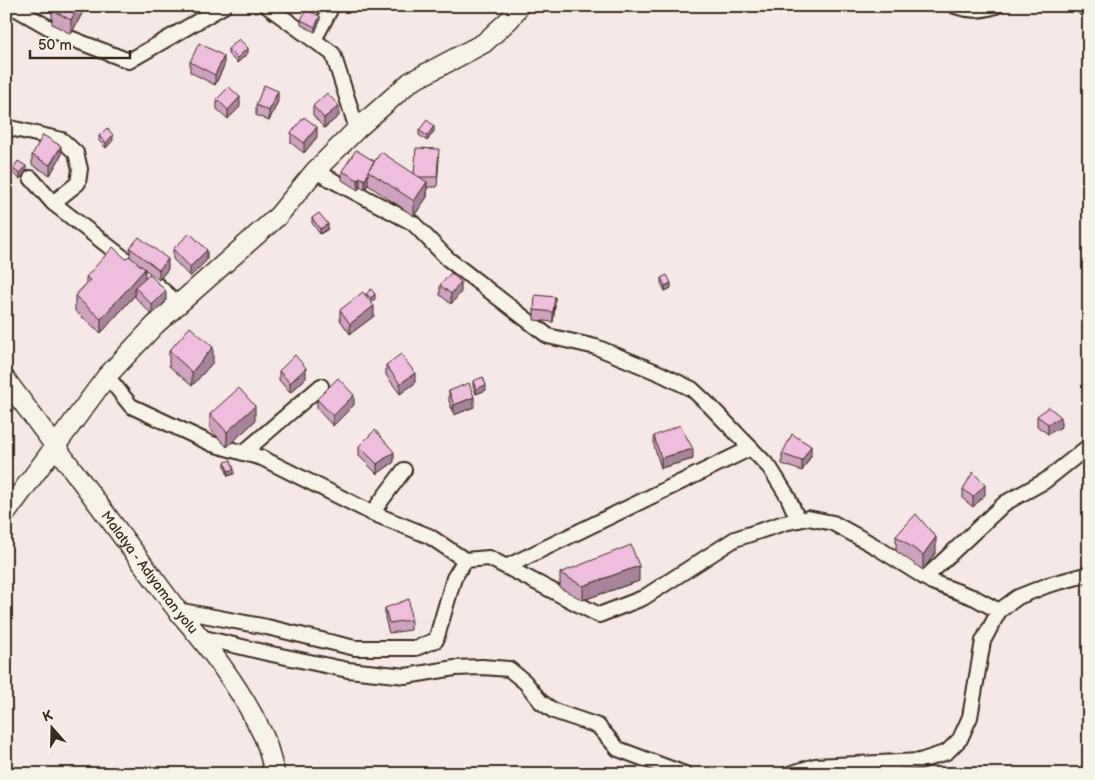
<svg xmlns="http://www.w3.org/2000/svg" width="1095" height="780" viewBox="0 0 1095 780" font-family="'Balsamiq Sans',sans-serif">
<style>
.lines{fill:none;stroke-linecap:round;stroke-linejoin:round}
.minor-casing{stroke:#3b2a1e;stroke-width:18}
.secondary-casing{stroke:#3b2a1e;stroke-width:22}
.minor{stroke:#f7f3e8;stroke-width:14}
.secondary{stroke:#f7f3e8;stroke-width:19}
.wall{fill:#cea3bf;stroke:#3b2a1e}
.shaded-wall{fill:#a7849b;stroke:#3b2a1e}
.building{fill:#efbdde;stroke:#3b2a1e}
.labels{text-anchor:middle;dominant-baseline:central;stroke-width:5;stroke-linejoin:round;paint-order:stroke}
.street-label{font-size:14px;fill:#3b2a1e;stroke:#f7f3e8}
</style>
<rect width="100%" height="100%" fill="#f5e8e6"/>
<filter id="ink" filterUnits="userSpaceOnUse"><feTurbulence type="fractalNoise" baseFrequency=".02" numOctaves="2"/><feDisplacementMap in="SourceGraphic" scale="10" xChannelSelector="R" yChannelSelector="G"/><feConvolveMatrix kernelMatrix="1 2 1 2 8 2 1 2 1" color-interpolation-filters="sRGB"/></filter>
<g filter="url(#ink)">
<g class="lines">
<defs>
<g id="minor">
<polyline points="11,6 62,35 129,61 224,6"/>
<polyline points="267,6 333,54 357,129"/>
<path d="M 955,6 C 969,11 982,11 996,6"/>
<polyline points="1083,6 1089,12"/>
<polyline points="314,40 332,6"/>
<polyline points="6,127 62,140 76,153 80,169 78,183 53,203 148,277 178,304"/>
<polyline points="315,171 413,223 448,259 548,336 596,347 659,373 692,389 710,406 770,468 788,497 798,520"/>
<polyline points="31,178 53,203"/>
<polyline points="107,376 131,406 212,444 262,458 372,513 429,536 465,560"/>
<polyline points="243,453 321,386"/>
<polyline points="372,513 404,470"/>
<polyline points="508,566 751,448"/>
<polyline points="925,578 1005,503 1045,481 1089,446"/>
<polyline points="177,610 267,627 355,648 416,648 436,640 454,578 465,560 489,558 599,615 643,598 735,539 784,523 808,518 833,523 873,545 932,582 975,598 999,611"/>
<polyline points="200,637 267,653 348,670 406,676 455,668 482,667 509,669 525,682 541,702 554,711 598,726 618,749 685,774"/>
<polyline points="789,774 815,766 920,761 947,752 960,739 970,717 983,641 999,611 1018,597 1048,585 1089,574"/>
</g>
<g id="secondary">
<path id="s1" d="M 6,380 L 177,610 C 211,649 242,690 264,737 C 269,748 271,762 275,774"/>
<polyline points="6,513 107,376 155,325 278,216 315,171 357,129 410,82 484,43 510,19 519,6"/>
</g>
</defs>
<use href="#minor" class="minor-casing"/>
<use href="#secondary" class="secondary-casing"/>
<use href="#minor" class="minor"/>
<use href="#secondary" class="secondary"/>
</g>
<g class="wall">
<polygon points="86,6 71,34 52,24 52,10"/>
<polygon points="301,20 320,21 315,32 301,25"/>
<polygon points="228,49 248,53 237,63 228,54"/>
<polygon points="190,62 224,66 215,85 190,72"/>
<polygon points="1089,75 1089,91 1086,88 1086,78"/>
<polygon points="217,99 240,107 228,119 217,109"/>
<polygon points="278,101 269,121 256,115 256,105"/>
<polygon points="313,106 339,116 324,128 313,115"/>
<polygon points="419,130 434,131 427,141 419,135"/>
<polygon points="291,133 317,137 304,153 291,143"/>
<polygon points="99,136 113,140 106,148 99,141"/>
<polygon points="32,155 61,156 50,175 32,165"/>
<polygon points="439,159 437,187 427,187 427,197 414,216 368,185 368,184 365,190 360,187 358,190 342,180 342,171 374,161 414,174"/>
<polygon points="13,169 26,171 20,179 13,174"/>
<polygon points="312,218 328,229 320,234 312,223"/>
<polygon points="130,248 168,269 159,280 143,268 145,278 166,301 152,315 135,297 135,295 101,333 75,311 75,296 86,284 86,277 130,257"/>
<polygon points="173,249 207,260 190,277 173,259"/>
<polygon points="661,278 671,288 665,291 661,283"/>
<polygon points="440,285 461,292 451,304 440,295"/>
<polygon points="366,294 375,299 371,303 374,316 350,334 340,320 340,310 366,296"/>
<polygon points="555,306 553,322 534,320 534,310"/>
<polygon points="169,351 213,362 192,386 169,366"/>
<polygon points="386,365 415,383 400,394 386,375"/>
<polygon points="279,371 306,378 290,393 279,380"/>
<polygon points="473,381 486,390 476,394 473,386"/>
<polygon points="449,391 474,407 454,415 449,401"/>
<polygon points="317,399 354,405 333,426 317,409"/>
<polygon points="210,414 255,421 227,447 210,429"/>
<polygon points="1037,416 1061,427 1048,434 1037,426"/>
<polygon points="654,436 693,459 661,468 654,446"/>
<polygon points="359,446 394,462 377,474 359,456"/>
<polygon points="782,454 811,456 802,471 782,464"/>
<polygon points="225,462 234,474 228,476 225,467"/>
<polygon points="963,489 985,495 973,507 963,499"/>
<polygon points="896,536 936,552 923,570 896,551"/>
<polygon points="560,573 639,581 583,600 560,588"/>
<polygon points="385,608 411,620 411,630 389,633 385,618"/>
</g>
<g class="shaded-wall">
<polygon points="78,6 86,6 71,34 71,20"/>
<polygon points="320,16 320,21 315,32 315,27"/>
<polygon points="248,48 248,53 237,63 237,58"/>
<polygon points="224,56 224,66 215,85 215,75"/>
<polygon points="278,91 278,101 269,121 269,111"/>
<polygon points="240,97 240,107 228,119 228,110"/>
<polygon points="339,106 339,116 324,128 324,118"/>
<polygon points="434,126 434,131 427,141 427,136"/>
<polygon points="317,127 317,137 304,153 304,143"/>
<polygon points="113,135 113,140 106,148 106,143"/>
<polygon points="61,146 61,156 50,175 50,165"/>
<polygon points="26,166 26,171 20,179 20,174"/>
<polygon points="368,174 368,184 365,190 365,180"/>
<polygon points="360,177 360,187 358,190 358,180"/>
<polygon points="427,182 427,197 414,216 414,201"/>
<polygon points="328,224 328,229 320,234 320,229"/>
<polygon points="207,250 207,260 190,277 190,267"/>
<polygon points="168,259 168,269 159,280 159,270"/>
<polygon points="145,269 145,284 135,287 135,295 101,333 101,319"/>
<polygon points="461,282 461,292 451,304 451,294"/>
<polygon points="671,283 671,288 665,291 665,286"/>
<polygon points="166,291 166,301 152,315 152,305"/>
<polygon points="375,294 375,299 371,303 371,298"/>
<polygon points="555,297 555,306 553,322 553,312"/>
<polygon points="374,306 374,316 350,334 350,324"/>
<polygon points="213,347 213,362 192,386 192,372"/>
<polygon points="306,368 306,378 290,393 290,383"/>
<polygon points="415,373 415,383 400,394 400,384"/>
<polygon points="486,385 486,390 476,394 476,389"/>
<polygon points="354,395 354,405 333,426 333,416"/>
<polygon points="474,397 474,407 454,415 454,405"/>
<polygon points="255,406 255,421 227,447 227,432"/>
<polygon points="1061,417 1061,427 1048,434 1048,424"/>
<polygon points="811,446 811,456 802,471 802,461"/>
<polygon points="693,449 693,459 661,468 661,458"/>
<polygon points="394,452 394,462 377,474 377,464"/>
<polygon points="234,469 234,474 228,476 228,471"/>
<polygon points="985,485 985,495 973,507 973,497"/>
<polygon points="936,537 936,552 923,570 923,555"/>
<polygon points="639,566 639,581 583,600 583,586"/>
</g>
<g class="building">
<polygon points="53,6 78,6 71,20 52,10"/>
<polygon points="306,10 320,16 315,27 301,20"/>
<polygon points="239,39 248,48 237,58 228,49"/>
<polygon points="199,43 224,56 215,75 190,62"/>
<polygon points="1089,75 1089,81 1086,78"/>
<polygon points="264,85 278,91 269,111 256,105"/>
<polygon points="229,87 240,97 228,110 217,99"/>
<polygon points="327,93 339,106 324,118 313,106"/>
<polygon points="304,117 317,127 304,143 291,133"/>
<polygon points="427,120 434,126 427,136 419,130"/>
<polygon points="107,128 113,135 106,143 99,136"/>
<polygon points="43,135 61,146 50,165 32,155"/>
<polygon points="416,148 439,149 437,177 418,177 414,174"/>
<polygon points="356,150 374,161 368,171 368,174 365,180 360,177 358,180 342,171"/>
<polygon points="381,152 427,182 414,201 368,171"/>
<polygon points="18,161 26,166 20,174 13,169"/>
<polygon points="319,213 328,224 320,229 312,218"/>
<polygon points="190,233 207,250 190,267 173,249"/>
<polygon points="139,237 168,259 159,270 130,248"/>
<polygon points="113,247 126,259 129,256 145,269 101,319 75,296 90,280 86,277"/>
<polygon points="451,273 461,282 451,294 440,285"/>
<polygon points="149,274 166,291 152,305 135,287"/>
<polygon points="667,275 671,283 665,286 661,278"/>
<polygon points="371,289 375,294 371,298 366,294"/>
<polygon points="363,292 374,306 350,324 340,310"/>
<polygon points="535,295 555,297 553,312 534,310"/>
<polygon points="190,327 213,347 192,372 169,351"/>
<polygon points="401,354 415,373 400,384 386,365"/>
<polygon points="295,355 306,368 290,383 279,371"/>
<polygon points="483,377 486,385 476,389 473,381"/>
<polygon points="338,378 354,395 333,416 317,399"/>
<polygon points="469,383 474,397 454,405 449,391"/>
<polygon points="239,388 255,406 227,432 210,414"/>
<polygon points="1049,407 1061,417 1048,424 1037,416"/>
<polygon points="680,425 693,449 661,458 654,436"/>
<polygon points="375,430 394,452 377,464 359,446"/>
<polygon points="792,434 811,446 802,461 782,454"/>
<polygon points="231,460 234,469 228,471 225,462"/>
<polygon points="973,472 985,485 973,497 963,489"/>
<polygon points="916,514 936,537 923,555 896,536"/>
<polygon points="631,545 639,566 583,586 560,573"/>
<polygon points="409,599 411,620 389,623 385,608"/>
</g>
</g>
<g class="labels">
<g class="street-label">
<text stroke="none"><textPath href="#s1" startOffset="240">Malatya - Adıyaman yolu</textPath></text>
</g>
</g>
<rect width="1095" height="780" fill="none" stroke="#f7f3e8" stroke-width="25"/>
<rect x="12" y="12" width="1070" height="755" fill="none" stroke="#3b2a1e" stroke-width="2" filter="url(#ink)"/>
<g transform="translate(52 728) rotate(340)" stroke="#f7f3e8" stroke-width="4" paint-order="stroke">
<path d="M0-4L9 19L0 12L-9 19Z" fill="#3b2a1e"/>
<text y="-8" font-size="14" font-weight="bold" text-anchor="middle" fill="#3b2a1e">K</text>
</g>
<path d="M30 50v8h100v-8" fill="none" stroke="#3b2a1e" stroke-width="2.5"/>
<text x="38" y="50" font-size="15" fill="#3b2a1e" stroke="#f7f3e8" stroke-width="4" paint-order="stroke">50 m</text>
</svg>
